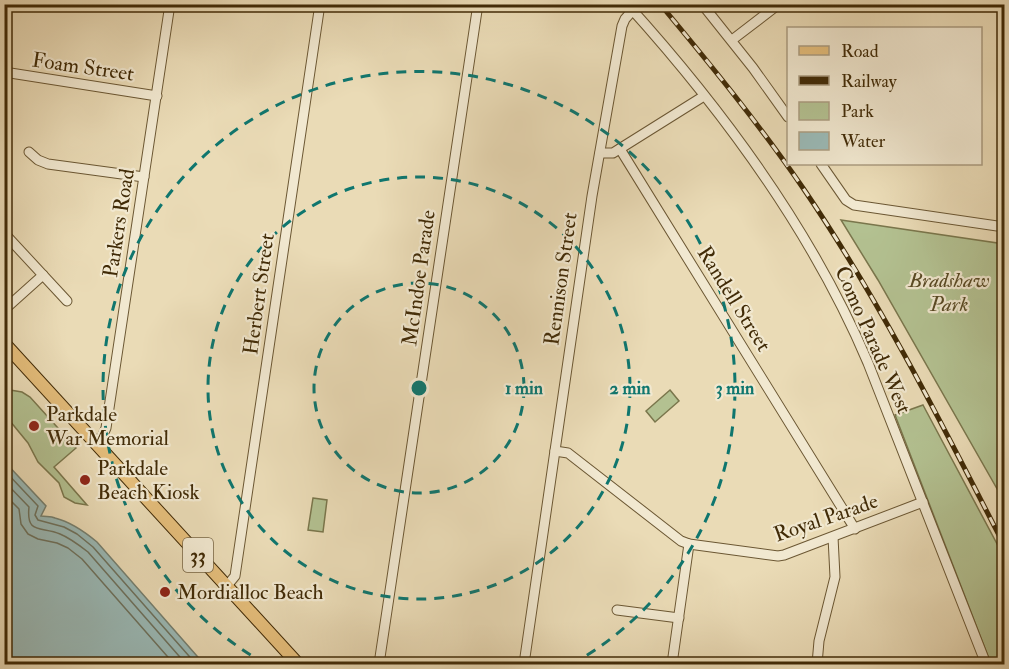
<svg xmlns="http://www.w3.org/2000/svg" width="1009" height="669" viewBox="0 0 1009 669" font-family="'IM FELL Double Pica',serif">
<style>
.green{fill:#b3c191;stroke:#7a764c;stroke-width:1.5}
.water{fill:#9ab9b6;stroke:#768070;stroke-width:1.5}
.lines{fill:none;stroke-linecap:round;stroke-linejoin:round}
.shore{stroke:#6e725e;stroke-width:1.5}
.minor-casing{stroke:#6b5733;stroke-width:11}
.major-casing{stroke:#412b07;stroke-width:14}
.minor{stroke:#f1e8d0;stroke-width:9}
.major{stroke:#e5be7b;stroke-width:12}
.rail-casing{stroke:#412b07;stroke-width:5}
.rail{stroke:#f1e8d0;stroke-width:3;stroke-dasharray:9;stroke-linecap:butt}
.ring{fill:none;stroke:#0f766e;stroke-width:3;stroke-dasharray:10 8}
.poi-dot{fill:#8f2418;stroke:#f1e8d0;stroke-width:2}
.labels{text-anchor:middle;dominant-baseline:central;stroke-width:4.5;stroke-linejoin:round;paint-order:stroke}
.shield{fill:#f1e8d0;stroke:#766443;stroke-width:1.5}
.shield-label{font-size:20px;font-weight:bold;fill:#412b07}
.street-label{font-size:21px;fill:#412b07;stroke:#f1e8d0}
.park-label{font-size:21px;font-style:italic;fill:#584923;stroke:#f1e8d0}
.poi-label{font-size:21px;fill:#412b07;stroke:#f1e8d0;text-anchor:start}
.centre{fill:#0f766e;stroke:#f1e8d0;stroke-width:3}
.ring-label{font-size:18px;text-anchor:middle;font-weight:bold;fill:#0f766e;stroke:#f1e8d0;stroke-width:4.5;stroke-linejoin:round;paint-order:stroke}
</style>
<rect width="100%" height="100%" fill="#eadbb6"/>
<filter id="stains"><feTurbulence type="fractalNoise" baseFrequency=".00333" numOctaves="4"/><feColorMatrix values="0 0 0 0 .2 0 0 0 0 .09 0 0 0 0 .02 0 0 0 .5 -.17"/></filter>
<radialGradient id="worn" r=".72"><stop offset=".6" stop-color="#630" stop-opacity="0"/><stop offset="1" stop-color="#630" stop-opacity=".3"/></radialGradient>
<g class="green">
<polygon points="841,220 1004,244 1004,501 878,280"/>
<polygon points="4,389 22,392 30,397 76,448 54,467 87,505 75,503 64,497 59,483 38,462 28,443 5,415"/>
<polygon points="670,390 679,401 655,422 646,411"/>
<polygon points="923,405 1004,557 1004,664 991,664 895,415"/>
<polygon points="313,498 327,500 323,532 308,530"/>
</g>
<path class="water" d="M 4,461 L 46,506 L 41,516 C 46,517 51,516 55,518 C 71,522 85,532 97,542 L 204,664 L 5,664 Z"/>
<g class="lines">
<g class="shore">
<polyline points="4,470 38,506 35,515 38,520 64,527 77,534 93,547 196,664"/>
<path d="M 4,481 L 29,507 C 26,535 41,526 60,534 C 70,538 79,545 88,552 L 186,664"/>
<polyline points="4,494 19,509 21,524 28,534 38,539 57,543 68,548 82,559 174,664"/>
</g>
<defs>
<g id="minor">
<path d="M 627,4 C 722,109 813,233 868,363 L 986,664"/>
<polyline points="702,4 753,68 788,117"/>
<polyline points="732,40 779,4"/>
<polyline points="4,72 157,96"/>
<polyline points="620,149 855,529"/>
<polyline points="29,152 38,160 48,164 144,177"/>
<polyline points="600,153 613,153 704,96"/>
<polyline points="821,164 846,200 854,205 1004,227"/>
<polyline points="4,233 67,301"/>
<polyline points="4,310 43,275"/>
<polyline points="98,446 106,428 170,4"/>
<polyline points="555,451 568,453 681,541 689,544 778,556 784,555 923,502"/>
<polyline points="226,587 235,576 320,4"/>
<polyline points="617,610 679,618"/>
<polyline points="379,664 478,4"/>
<polyline points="524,664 592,196 622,26 625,19 633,10"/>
<polyline points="672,664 689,544"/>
<polyline points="817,664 819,641 835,577 833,537"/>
</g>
<polyline id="major" points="4,343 298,664"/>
</defs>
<use href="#minor" class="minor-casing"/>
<use href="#major" class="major-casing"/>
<use href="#minor" class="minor"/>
<use href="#major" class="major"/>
<defs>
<path id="rail" d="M 660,4 C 710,64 759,124 803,188 C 880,301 942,424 1004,545"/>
</defs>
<use href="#rail" class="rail-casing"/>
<use href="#rail" class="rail"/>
</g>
<g class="ring">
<circle cx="419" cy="388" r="105"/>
<circle cx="419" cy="388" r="211"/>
<path d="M266 664A316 316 0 1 1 572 664"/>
</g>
<g class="poi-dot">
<circle cx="34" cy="426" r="6"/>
<circle cx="85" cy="480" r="6"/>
<circle cx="165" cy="592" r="6"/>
</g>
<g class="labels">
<rect class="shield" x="183" y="538" width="30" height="34" rx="4.5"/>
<g class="shield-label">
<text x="198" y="555">33</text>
</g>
<g class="street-label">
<text transform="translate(83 67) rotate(8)">Foam Street</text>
<text transform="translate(119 223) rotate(-81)">Parkers Road</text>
<text transform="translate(419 278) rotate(-82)">McIndoe Parade</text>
<text transform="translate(561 279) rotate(-82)">Rennison Street</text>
<text transform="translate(259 294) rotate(-82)">Herbert Street</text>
<text transform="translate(734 299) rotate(58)">Randell Street</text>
<text transform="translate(873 340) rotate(66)">Como Parade West</text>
<text transform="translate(826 518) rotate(-19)">Royal Parade</text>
</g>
<g class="park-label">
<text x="949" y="280">Bradshaw<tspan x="949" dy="24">Park</tspan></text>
</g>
<g class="poi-label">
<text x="46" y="414">Parkdale<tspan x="46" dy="24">War Memorial</tspan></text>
<text x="97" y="468">Parkdale<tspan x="97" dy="24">Beach Kiosk</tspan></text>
<text x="177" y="592">Mordialloc Beach</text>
</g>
</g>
<circle cx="419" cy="388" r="9" class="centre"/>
<g class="ring-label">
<text x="524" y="394">1 min</text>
<text x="630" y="394">2 min</text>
<text x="735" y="394">3 min</text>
</g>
<rect width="1009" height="669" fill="none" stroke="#eadbb6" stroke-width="24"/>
<rect x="6" y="6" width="997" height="657" fill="none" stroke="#412b07" stroke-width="3"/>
<rect x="12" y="12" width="985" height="645" fill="none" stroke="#412b07" stroke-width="1.5"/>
<rect x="787" y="27" width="195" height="138" fill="#f1e8d0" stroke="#ab9c80" stroke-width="1.5"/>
<rect x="799" y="46" width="30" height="9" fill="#e5be7b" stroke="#ab9c80" stroke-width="1.5"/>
<text x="841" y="57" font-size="18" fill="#412b07">Road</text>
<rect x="799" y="76" width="30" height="9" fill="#412b07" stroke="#ab9c80" stroke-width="1.5"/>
<text x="841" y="87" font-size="18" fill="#412b07">Railway</text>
<rect x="799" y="102" width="30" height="18" fill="#b3c191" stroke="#ab9c80" stroke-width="1.5"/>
<text x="841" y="117" font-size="18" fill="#412b07">Park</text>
<rect x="799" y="132" width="30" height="18" fill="#9ab9b6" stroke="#ab9c80" stroke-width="1.5"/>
<text x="841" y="147" font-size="18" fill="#412b07">Water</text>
<rect width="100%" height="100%" filter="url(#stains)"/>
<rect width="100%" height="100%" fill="url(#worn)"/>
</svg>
